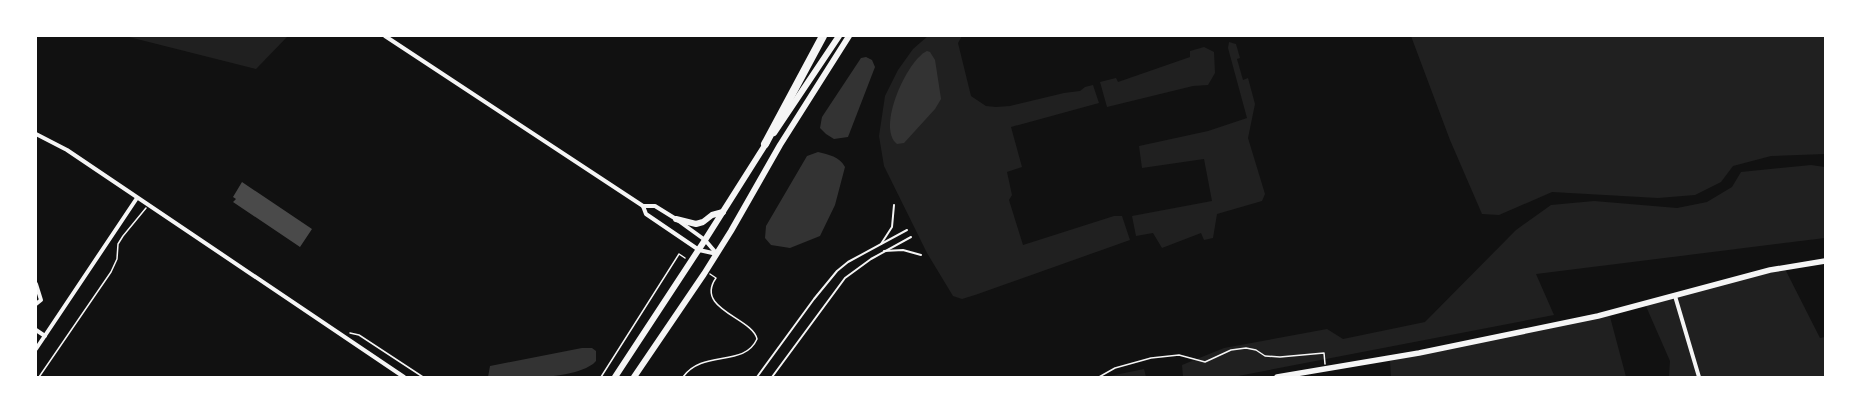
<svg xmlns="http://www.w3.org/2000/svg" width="1861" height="413" viewBox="0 0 1861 413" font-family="Signika,sans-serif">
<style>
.green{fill:#202020}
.water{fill:#333}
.building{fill:#4a4a4a}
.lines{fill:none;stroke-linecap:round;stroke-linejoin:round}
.path{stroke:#f5f5f5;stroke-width:1.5}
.service{stroke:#f5f5f5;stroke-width:2}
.minor{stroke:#f5f5f5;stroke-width:4}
.tertiary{stroke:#f5f5f5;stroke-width:5.5}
.secondary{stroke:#f5f5f5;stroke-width:6}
.motorway{stroke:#f5f5f5;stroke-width:8}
</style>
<rect width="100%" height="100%" fill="#111"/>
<g class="green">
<polygon points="125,36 288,36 256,69"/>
<polygon points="928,36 962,36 958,43 971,96 986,106 996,107 1010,106 1064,93 1080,91 1085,87 1093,85 1099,103 1011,127 1022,167 1007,172 1012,195 1009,200 1023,245 1114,216 1122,216 1130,240 975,295 962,299 953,296 927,253 884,166 879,136 885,96 898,70 913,49"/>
<polygon points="1411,36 1825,36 1825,154 1771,156 1733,166 1721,182 1695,195 1658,198 1552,192 1499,215 1482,214 1450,140"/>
<polygon points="1229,42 1236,44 1240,58 1237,59 1243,80 1248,78 1255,104 1248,138 1265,194 1262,201 1217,214 1213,238 1204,240 1201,233 1162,248 1153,233 1136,236 1132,216 1212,201 1204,159 1142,168 1139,146 1208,131 1247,118 1228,48"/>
<polygon points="1204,47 1214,52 1215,73 1208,85 1193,86 1107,107 1100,82 1116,78 1118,82 1190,57 1190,51"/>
<polygon points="1811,165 1825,167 1825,238 1536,274 1554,315 1233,377 1183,377 1182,365 1224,348 1327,329 1343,339 1425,322 1516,230 1551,205 1594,201 1677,208 1707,202 1732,187 1741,172"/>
<polygon points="1785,269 1820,338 1825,337 1825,377 1669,377 1670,361 1645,304"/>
<polygon points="1609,313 1626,377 1391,377 1390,361"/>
<polygon points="1144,369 1146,377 1105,377"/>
</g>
<g class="water">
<path d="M 927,51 L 930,52 L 935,60 L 941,99 L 935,109 L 904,143 L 897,144 C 876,128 907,60 927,51 Z"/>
<polygon points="866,57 872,60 875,67 848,137 834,139 826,134 820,128 822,117 861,58"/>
<path d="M 818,152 C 829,155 839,156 845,167 L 835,205 L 820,236 L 790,248 L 771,245 L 765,238 L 766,226 L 807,156 Z"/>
<path d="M 582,348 L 592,348 L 596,351 L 596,361 L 593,364 C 568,381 518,377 488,377 L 490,366 Z"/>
</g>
<polygon class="building" points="242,182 312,229 300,247 233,202 236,199 233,197"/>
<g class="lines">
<g class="path">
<polyline points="350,333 359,335 423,377"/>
<polyline points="39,377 111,272 117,259 118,244 123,236 146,208"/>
<polyline points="601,377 679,254 685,258"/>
<path d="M 683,377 C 703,349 744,368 757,339 C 753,318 694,309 716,278 L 710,274"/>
<polyline points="1099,377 1115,368 1151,358 1179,355 1205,362 1231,350 1246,348 1256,350 1265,356 1280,357 1324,353 1325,364"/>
</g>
<g class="service">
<polyline points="881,244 892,227 894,205"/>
<polyline points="884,251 903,250 921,255"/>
<polyline points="757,377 814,299 837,271 848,262 907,230"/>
<polyline points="772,377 845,278 871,259 911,237"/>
</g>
<g class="minor">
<polyline points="385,36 643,206 655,206 676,219 705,240 717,254"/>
<polyline points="36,134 67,150 404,377"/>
<polyline points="643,206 646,214 699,250 717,254"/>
<polyline points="36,284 41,300 36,304"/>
<polyline points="1675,296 1699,377"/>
<polyline points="36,330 45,336"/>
<polyline points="36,349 137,198"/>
</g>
<polyline class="tertiary" points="1277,377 1419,353 1598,316 1770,270 1825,261"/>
<g class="secondary">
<polyline points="774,133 839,36"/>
<polyline points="676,219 696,224 703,222 712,215 723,212"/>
<polyline points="615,377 705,240 767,142"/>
<polyline points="634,377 704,274 731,231 780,145 849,36"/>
</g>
<polyline class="motorway" points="765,144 823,36"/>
</g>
<rect width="1861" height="413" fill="none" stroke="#ffffff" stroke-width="74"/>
</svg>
